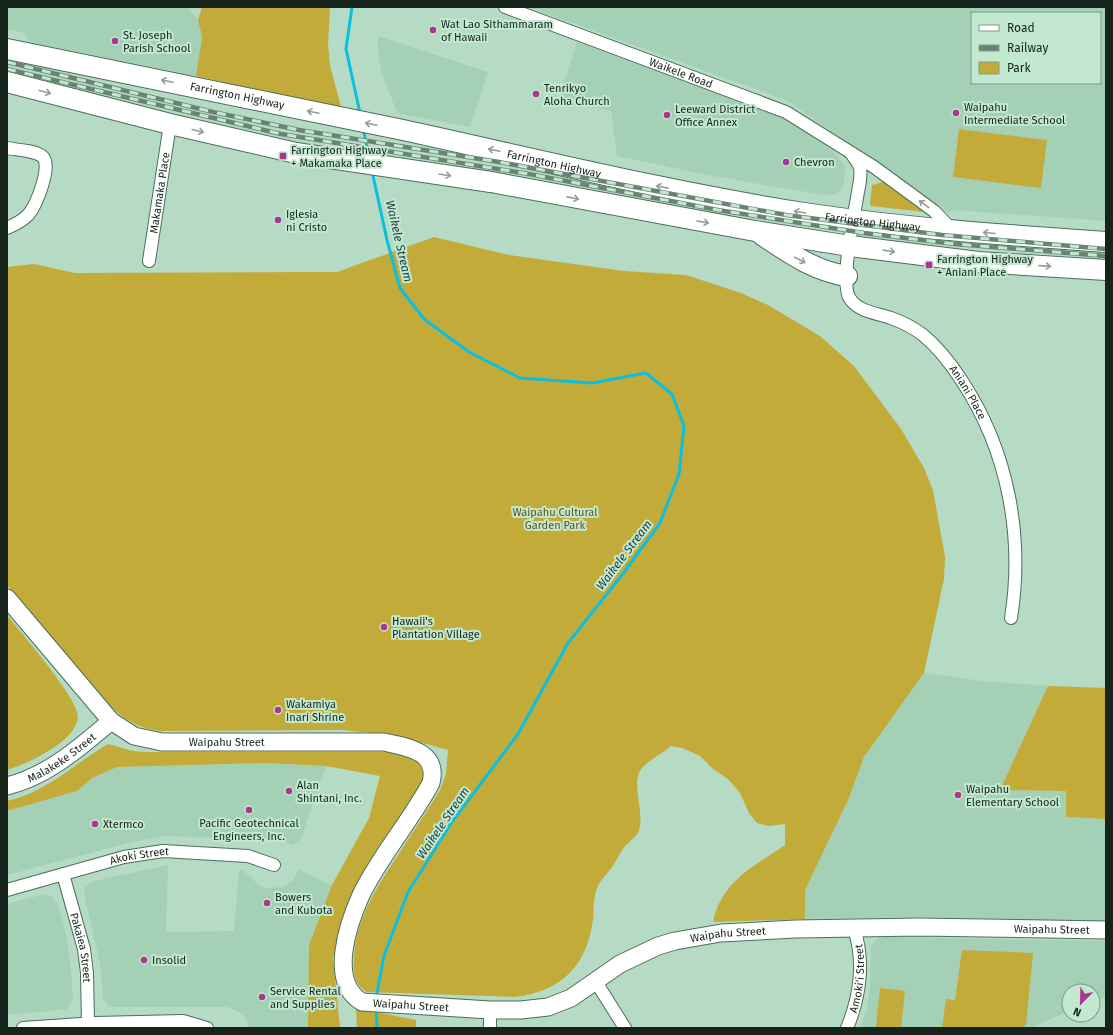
<svg xmlns="http://www.w3.org/2000/svg" width="1113" height="1035" viewBox="0 0 1113 1035" font-family="'Fira Sans',sans-serif">
<style>
.built{fill:#a4d1b5;fill-rule:evenodd}
.green{fill:#c3ab3a}
.lines{fill:none;stroke-linecap:round;stroke-linejoin:round}
.stream{stroke:#0bbfe1;stroke-width:3}
.street-casing{stroke:#4c6e59;stroke-width:14}
.secondary-casing{stroke:#4c6e59;stroke-width:19}
.primary-casing{stroke:#4c6e59;stroke-width:22}
.street{stroke:#fff;stroke-width:12}
.secondary{stroke:#fff;stroke-width:17}
.primary{stroke:#fff;stroke-width:20}
.rail-casing{stroke:#6a8474;stroke-width:4.5}
.rail{stroke:#c3e8d0;stroke-width:3;stroke-dasharray:9;stroke-linecap:butt}
.oneway{stroke:#969c98}
.poi-dot{fill:#a93691;stroke:#c3e8d0;stroke-width:1.5}
.labels{text-anchor:middle;dominant-baseline:central;stroke-width:4;stroke-linejoin:round;paint-order:stroke}
.poi-label{font-size:11px;fill:#16241b;stroke:#c3e8d0;text-anchor:start}
.street-label{font-size:11px;fill:#16241b;stroke:#c3e8d0}
.park-label{font-size:11px;fill:#5e5218;stroke:#c3e8d0}
.water-label{font-size:12px;font-style:italic;fill:#1e3c44;stroke:#c3e8d0}
</style>
<rect width="100%" height="100%" fill="#b6dbc4"/>
<g class="built">
<polygon points="7,7 187,7 198,20 202,37 196,76 30,42 27,40 26,33 7,29"/>
<path d="M 528,7 L 1106,7 L 1106,221 L 952,210 L 951,213 L 947,212 L 788,101 ZM 972,13 L 1100,13 L 1100,83 L 972,83 Z"/>
<polygon points="378,36 488,72 470,127 397,113 381,71 378,52"/>
<polygon points="577,42 783,117 833,151 846,167 842,189 836,194 824,195 707,175 617,156 611,111 558,101"/>
<polygon points="924,673 983,681 1048,686 1000,790 1066,791 1066,817 1106,819 1106,922 923,917 805,919 804,890 849,798 864,757"/>
<polygon points="265,763 326,766 301,839 293,845 284,841 167,836 133,842 7,875 7,811 77,791 92,778 117,767"/>
<polygon points="168,865 166,932 234,931 239,870 244,871 260,886 266,888 284,887 293,880 299,870 332,885 309,945 308,1028 249,1028 245,1017 239,1012 227,1007 112,1007 107,1005 103,999 100,964 84,893 85,887 94,881"/>
<polygon points="41,895 51,896 58,904 65,930 71,966 73,1001 67,1009 61,1010 7,1015 7,904"/>
<polygon points="884,937 1106,941 1106,997 1093,1001 1093,991 1069,991 1069,1011 1030,1028 860,1028 867,1007 870,989 871,946 877,939"/>
</g>
<g class="green">
<polygon points="202,7 330,7 328,45 330,66 342,110 196,76 202,37 198,20"/>
<polygon points="959,129 1047,140 1041,188 953,177"/>
<polygon points="883,182 890,184 924,212 871,206 870,203 872,185"/>
<path d="M 434,237 L 509,255 L 624,271 L 686,275 L 741,293 L 768,305 L 820,336 L 854,366 L 901,429 L 924,468 L 933,490 L 945,557 L 944,579 L 924,673 L 864,757 L 849,798 L 805,890 L 805,919 L 713,922 C 721,882 754,866 785,845 L 785,824 L 769,826 L 757,823 L 749,813 L 740,793 L 728,779 L 713,769 L 700,756 L 682,748 L 671,746 C 662,754 650,759 642,768 C 630,782 645,812 639,830 C 637,837 630,841 625,846 C 621,851 618,858 614,864 C 609,872 602,878 598,886 C 593,897 594,907 593,919 C 587,966 562,991 515,997 L 367,992 C 354,984 353,973 354,958 C 356,912 385,876 409,838 C 420,822 430,806 440,790 L 446,774 L 448,750 L 394,735 L 342,730 L 161,731 C 141,729 126,721 111,707 L 7,585 L 7,267 L 34,264 L 75,273 L 337,272 Z"/>
<path d="M 7,615 C 21,633 79,699 78,717 C 76,742 27,764 7,770 Z"/>
<polygon points="1048,686 1106,688 1106,819 1066,817 1066,791 1000,790"/>
<path d="M 108,744 L 133,751 L 145,752 L 396,752 L 414,758 L 421,764 L 424,769 L 424,778 L 416,795 L 360,882 L 343,919 L 333,958 L 340,1028 L 308,1028 L 309,945 L 332,885 L 369,818 L 380,776 L 326,766 L 265,763 L 117,767 L 92,778 L 77,791 L 7,811 L 7,801 C 47,792 74,764 108,744 Z"/>
<polygon points="962,950 1033,953 1026,1025 1021,1028 942,1028 946,999 955,1000"/>
<polygon points="880,988 905,991 901,1028 876,1028"/>
<polygon points="356,1008 416,1020 416,1028 357,1028"/>
</g>
<g class="lines">
<g class="stream">
<polyline points="352,7 346,49 360,113"/>
<polyline points="363,128 369,156"/>
<polyline points="372,171 387,240 400,288 424,319 469,352 520,378 592,383 646,373 672,394 684,426 679,474 660,523 622,575 568,643 518,734 452,822 408,892 384,956 376,998"/>
<polyline points="376,1008 377,1028"/>
</g>
<defs>
<g id="street">
<path id="s1" d="M 505,7 L 786,112 L 874,167 L 934,211 L 952,230"/>
<path d="M 7,148 C 17,150 35,150 43,157 C 52,167 36,206 28,215 C 22,221 14,225 7,228"/>
<path id="s2" d="M 851,153 C 854,158 859,163 860,168 C 862,178 858,189 857,198 C 853,217 841,282 849,297 C 857,312 877,313 891,318 C 902,322 914,328 923,335 C 939,348 951,364 962,381 C 1008,451 1024,536 1011,618"/>
<path id="s3" d="M 149,261 L 170,124"/>
<path id="s4" d="M 63,874 L 84,949 L 87,973 L 88,1023"/>
<path id="s5" d="M 7,890 L 124,857 L 163,851 L 248,856 L 274,865"/>
<polyline points="596,982 625,1028"/>
<polyline points="23,1028 95,1023 183,1021 207,1028"/>
<polyline points="490,1028 490,1010"/>
<path id="s6" d="M 847,1028 C 860,997 865,961 854,929"/>
</g>
<g id="secondary">
<path id="s7" d="M 7,598 L 111,721 L 134,736 L 162,742 L 384,742 C 407,747 439,751 431,783 C 410,822 380,856 361,895 C 348,924 328,982 362,1002 L 490,1010 L 521,1010 L 548,1007 L 571,998 L 620,964 L 658,946 L 675,941 L 721,933 L 796,929 L 919,927 L 1106,930"/>
<path id="s8" d="M 7,786 C 48,776 80,747 111,721"/>
</g>
<g id="primary">
<path id="s9" d="M 7,49 C 139,75 271,102 403,130 C 536,159 669,192 804,213 C 904,228 1005,235 1106,242"/>
<polyline points="7,82 170,124 296,153 491,182 755,231 850,246 978,262 1106,270"/>
<path d="M 762,235 C 789,253 814,271 847,276"/>
</g>
</defs>
<use href="#street" class="street-casing"/>
<use href="#secondary" class="secondary-casing"/>
<use href="#primary" class="primary-casing"/>
<use href="#street" class="street"/>
<use href="#secondary" class="secondary"/>
<use href="#primary" class="primary"/>
<defs>
<g id="rail">
<polyline points="7,62 213,112 299,130 499,162 786,215 942,235 1106,249"/>
<polyline points="7,69 281,134 529,174 718,210 864,233 955,244 1106,256"/>
</g>
</defs>
<use href="#rail" class="rail-casing"/>
<use href="#rail" class="rail"/>
</g>
<defs><path id="oneway-shaft" d="M-6 0H5M1.5-3L5.5 0L1.5 3" fill="none" stroke-width="1.6" stroke-linecap="round" stroke-linejoin="round"/></defs>
<g class="oneway">
<use href="#oneway-shaft" transform="translate(167 81) rotate(-168)"/>
<use href="#oneway-shaft" transform="translate(45 92) rotate(14)"/>
<use href="#oneway-shaft" transform="translate(313 112) rotate(-168)"/>
<use href="#oneway-shaft" transform="translate(371 124) rotate(-168)"/>
<use href="#oneway-shaft" transform="translate(198 131) rotate(14)"/>
<use href="#oneway-shaft" transform="translate(494 150) rotate(-168)"/>
<use href="#oneway-shaft" transform="translate(445 175) rotate(9)"/>
<use href="#oneway-shaft" transform="translate(662 187) rotate(-169)"/>
<use href="#oneway-shaft" transform="translate(573 198) rotate(11)"/>
<use href="#oneway-shaft" transform="translate(924 204) rotate(-143)"/>
<use href="#oneway-shaft" transform="translate(800 212) rotate(-171)"/>
<use href="#oneway-shaft" transform="translate(703 222) rotate(10)"/>
<use href="#oneway-shaft" transform="translate(989 233) rotate(-175)"/>
<use href="#oneway-shaft" transform="translate(889 251) rotate(8)"/>
<use href="#oneway-shaft" transform="translate(800 260) rotate(27)"/>
<use href="#oneway-shaft" transform="translate(1045 266) rotate(4)"/>
</g>
<g class="poi-dot">
<circle cx="433" cy="30" r="4"/>
<circle cx="115" cy="41" r="4"/>
<circle cx="536" cy="94" r="4"/>
<circle cx="956" cy="113" r="4"/>
<circle cx="667" cy="115" r="4"/>
<rect x="279" y="152" width="8" height="8" rx="2"/>
<circle cx="786" cy="162" r="4"/>
<circle cx="278" cy="220" r="4"/>
<rect x="925" y="261" width="8" height="8" rx="2"/>
<circle cx="384" cy="627" r="4"/>
<circle cx="278" cy="710" r="4"/>
<circle cx="289" cy="791" r="4"/>
<circle cx="958" cy="795" r="4"/>
<circle cx="249" cy="810" r="4"/>
<circle cx="95" cy="824" r="4"/>
<circle cx="267" cy="903" r="4"/>
<circle cx="144" cy="960" r="4"/>
<circle cx="262" cy="997" r="4"/>
</g>
<g class="labels">
<g class="poi-label">
<text x="441" y="24">Wat Lao Sithammaram<tspan x="441" dy="13">of Hawaii</tspan></text>
<text x="123" y="35">St. Joseph<tspan x="123" dy="13">Parish School</tspan></text>
<text x="544" y="88">Tenrikyo<tspan x="544" dy="13">Aloha Church</tspan></text>
<text x="964" y="107">Waipahu<tspan x="964" dy="13">Intermediate School</tspan></text>
<text x="675" y="109">Leeward District<tspan x="675" dy="13">Office Annex</tspan></text>
<text x="291" y="150">Farrington Highway<tspan x="291" dy="13">+ Makamaka Place</tspan></text>
<text x="794" y="162">Chevron</text>
<text x="286" y="214">Iglesia<tspan x="286" dy="13">ni Cristo</tspan></text>
<text x="937" y="259">Farrington Highway<tspan x="937" dy="13">+ Aniani Place</tspan></text>
<text x="392" y="621">Hawaii's<tspan x="392" dy="13">Plantation Village</tspan></text>
<text x="286" y="704">Wakamiya<tspan x="286" dy="13">Inari Shrine</tspan></text>
<text x="297" y="785">Alan<tspan x="297" dy="13">Shintani, Inc.</tspan></text>
<text x="966" y="789">Waipahu<tspan x="966" dy="13">Elementary School</tspan></text>
<text x="249" y="823" text-anchor="middle">Pacific Geotechnical<tspan x="249" dy="13">Engineers, Inc.</tspan></text>
<text x="103" y="824">Xtermco</text>
<text x="275" y="897">Bowers<tspan x="275" dy="13">and Kubota</tspan></text>
<text x="152" y="960">Insolid</text>
<text x="270" y="991">Service Rental<tspan x="270" dy="13">and Supplies</tspan></text>
</g>
<g class="street-label">
<text stroke="none"><textPath href="#s1" startOffset="188">Waikele Road</textPath></text>
<text stroke="none"><textPath href="#s9" startOffset="235">Farrington Highway</textPath></text>
<text stroke="none"><textPath href="#s9" startOffset="559">Farrington Highway</textPath></text>
<text stroke="none"><textPath href="#s3" startOffset="69">Makamaka Place</textPath></text>
<text stroke="none"><textPath href="#s9" startOffset="883">Farrington Highway</textPath></text>
<text stroke="none"><textPath href="#s2" startOffset="306">Aniani Place</textPath></text>
<text stroke="none"><textPath href="#s7" startOffset="282">Waipahu Street</textPath></text>
<text stroke="none"><textPath href="#s8" startOffset="62">Malakeke Street</textPath></text>
<text stroke="none"><textPath href="#s5" startOffset="137">Akoki Street</textPath></text>
<text stroke="none"><textPath href="#s7" startOffset="1468">Waipahu Street</textPath></text>
<text stroke="none"><textPath href="#s7" startOffset="1144">Waipahu Street</textPath></text>
<text stroke="none"><textPath href="#s4" startOffset="76">Pakaiea Street</textPath></text>
<text stroke="none"><textPath href="#s6" startOffset="51">Amoki'i Street</textPath></text>
<text stroke="none"><textPath href="#s7" startOffset="809">Waipahu Street</textPath></text>
</g>
<g class="park-label">
<text x="555" y="512">Waipahu Cultural<tspan x="555" dy="13">Garden Park</tspan></text>
</g>
<g class="water-label">
<text transform="translate(399 241) rotate(77)">Waikele Stream</text>
<text transform="translate(624 555) rotate(-53)">Waikele Stream</text>
<text transform="translate(443 823) rotate(-56)">Waikele Stream</text>
</g>
</g>
<rect width="1113" height="1035" fill="none" stroke="#16241b" stroke-width="16"/>
<rect x="971" y="12" width="130" height="72" fill="#c3e8d0" stroke="#7e9a88"/>
<rect x="979" y="25" width="20" height="6" fill="#ffffff" stroke="#7e9a88"/>
<text x="1007" y="32" font-size="12" fill="#16241b">Road</text>
<rect x="979" y="45" width="20" height="6" fill="#6a8474" stroke="#7e9a88"/>
<text x="1007" y="52" font-size="12" fill="#16241b">Railway</text>
<rect x="979" y="62" width="20" height="12" fill="#c3ab3a" stroke="#7e9a88"/>
<text x="1007" y="72" font-size="12" fill="#16241b">Park</text>
<g transform="translate(1081 1003) rotate(203)"><circle r="19" fill="#c3e8d0" stroke="#7e9a88"/>
<path d="M0-3L7 15L0 10L-7 15Z" fill="#a93691"/>
<text y="-6" font-size="11" font-weight="bold" text-anchor="middle" fill="#16241b">N</text>
</g>
</svg>
